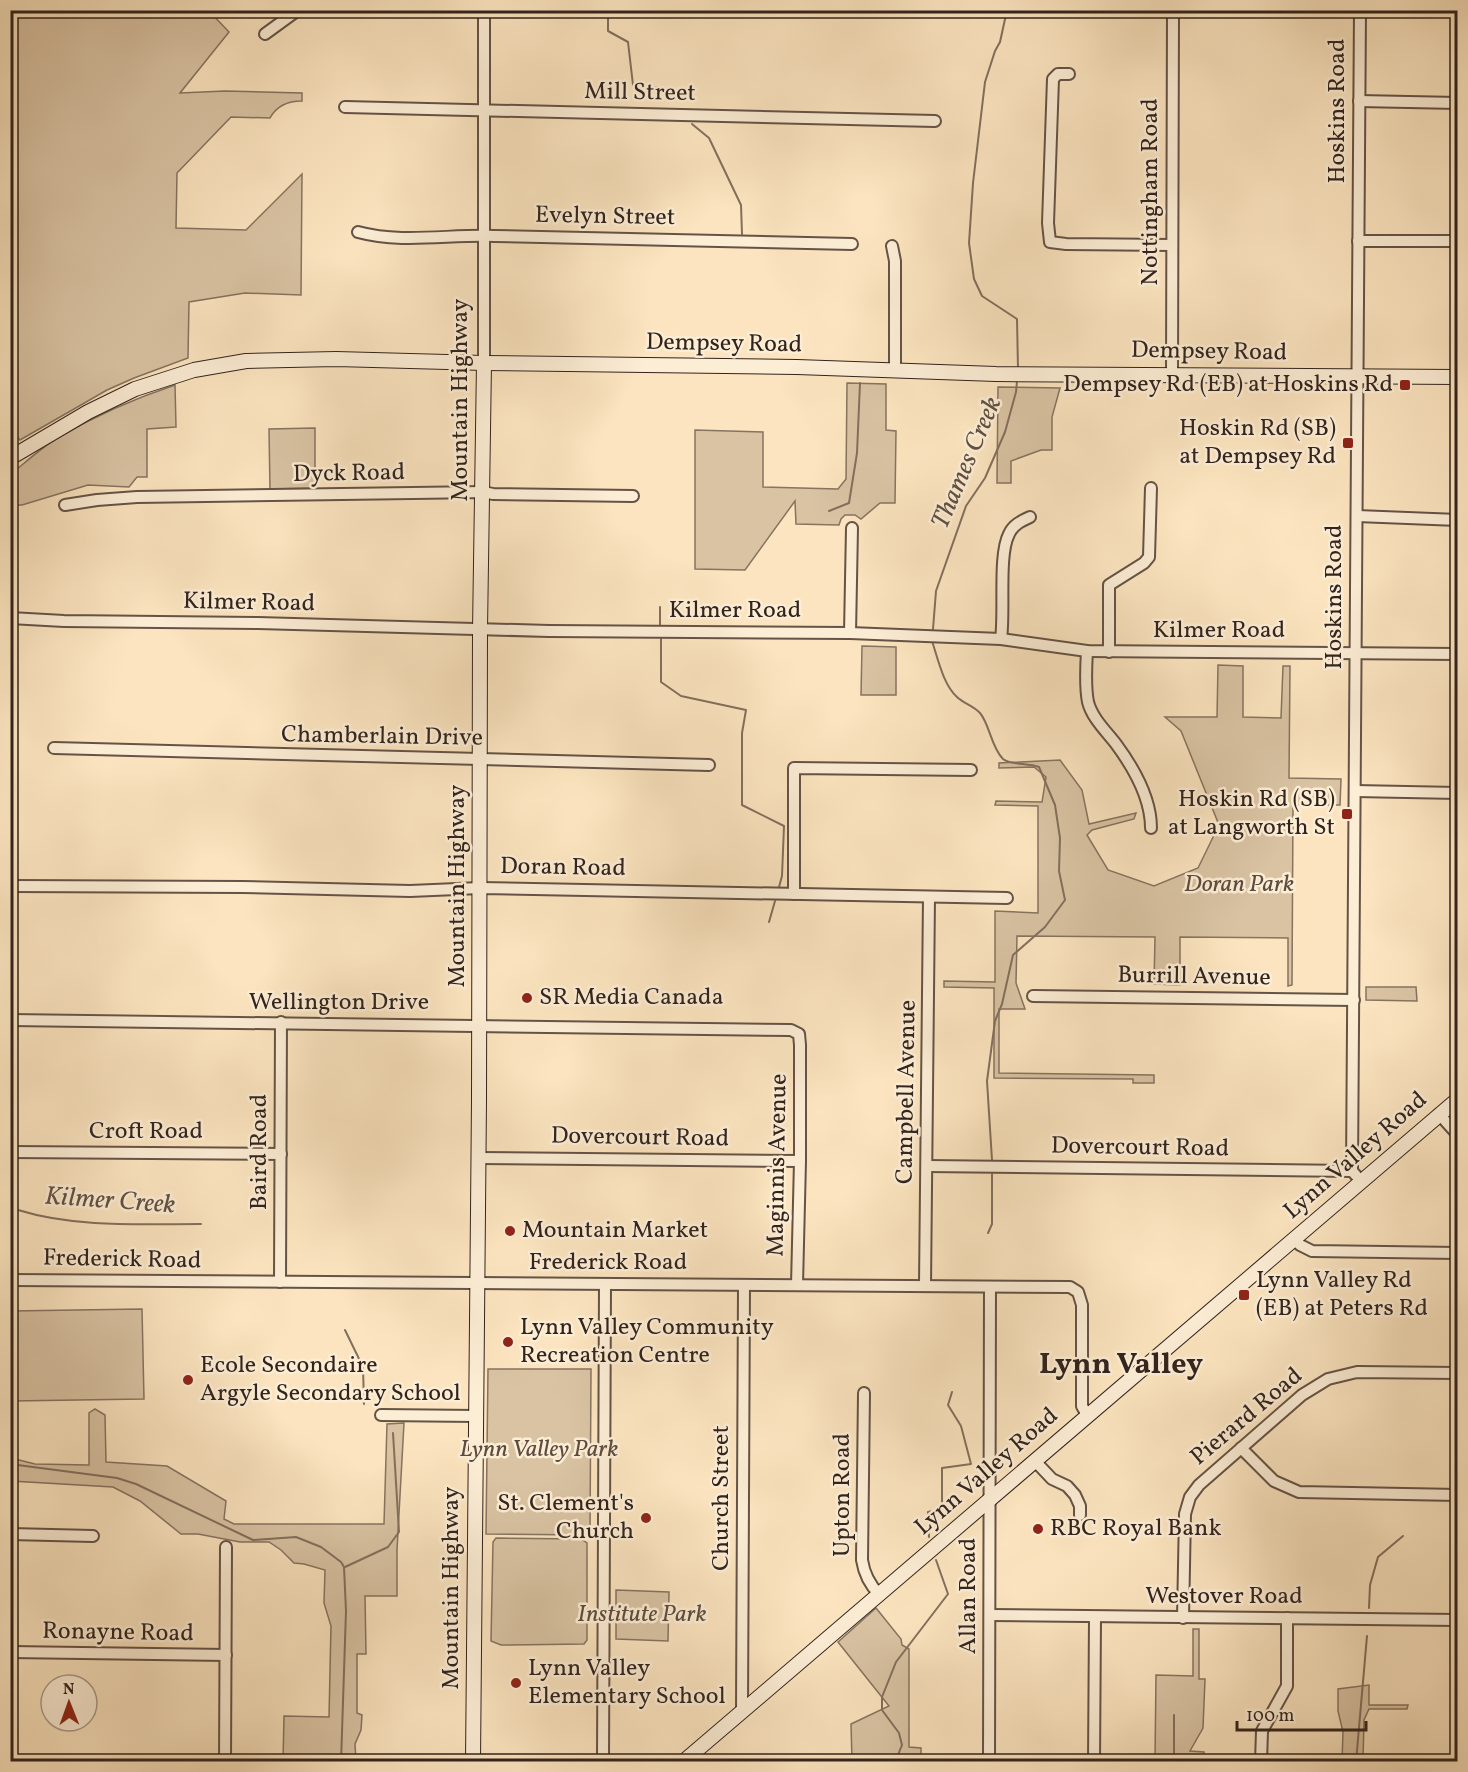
<svg xmlns="http://www.w3.org/2000/svg" width="1468" height="1772" viewBox="0 0 1468 1772" font-family="Vollkorn,serif">
<style>
.green{fill:#d9c3a3;stroke:#867360;stroke-width:1.5}
.lines{fill:none;stroke-linecap:round;stroke-linejoin:round}
.stream{stroke:#826f5d;stroke-width:2}
.street-casing{stroke:#645346;stroke-width:14}
.secondary-casing{stroke:#32231d;stroke-width:16}
.street{stroke:#fcedd5;stroke-width:10}
.secondary{stroke:#fcedd5;stroke-width:14}
.poi-dot{fill:#8f2418;stroke:#fcedd5;stroke-width:2}
.labels{text-anchor:middle;dominant-baseline:central;stroke-width:5;stroke-linejoin:round;paint-order:stroke}
.street-label{font-size:24px;fill:#32231d;stroke:#fcedd5}
.poi-label{font-size:24px;fill:#32231d;stroke:#fcedd5;text-anchor:start}
.park-label{font-size:24px;font-style:italic;fill:#5c4b3e;stroke:#fcedd5}
.water-label{font-size:26px;font-style:italic;fill:#614f42;stroke:#fcedd5}
.district-label{font-size:30px;font-weight:bold;fill:#32231d;stroke:#fcedd5}
</style>
<rect width="100%" height="100%" fill="#fbe4bf"/>
<filter id="stains"><feTurbulence type="fractalNoise" baseFrequency=".00333" numOctaves="4"/><feColorMatrix values="0 0 0 0 .2 0 0 0 0 .09 0 0 0 0 .02 0 0 0 .5 -.17"/></filter>
<radialGradient id="worn" r=".72"><stop offset=".6" stop-color="#630" stop-opacity="0"/><stop offset="1" stop-color="#630" stop-opacity=".3"/></radialGradient>
<g class="green">
<path d="M 10,11 L 209,11 L 229,32 L 180,93 L 225,91 L 302,93 L 302,101 C 288,101 277,105 270,118 L 231,117 L 177,173 L 176,228 L 246,230 L 302,174 L 301,295 L 245,293 L 189,302 L 188,358 L 134,378 L 107,390 L 20,440 L 10,429 L 11,406 L 16,403 L 10,396 Z"/>
<polygon points="847,383 886,384 886,430 896,431 895,503 880,503 861,519 855,515 845,515 841,519 839,525 796,524 795,501 745,570 695,569 695,430 763,432 763,487 838,489 846,479"/>
<path d="M 175,385 L 176,427 L 147,429 L 147,477 L 137,477 L 129,487 L 88,485 L 22,505 L 11,505 L 11,474 C 26,462 42,447 59,437 C 95,416 136,398 175,385 Z"/>
<polygon points="998,387 1060,388 1052,417 1052,450 1041,450 1011,461 1011,483 997,483"/>
<polygon points="315,428 315,488 270,489 269,429"/>
<polygon points="862,646 896,647 896,695 861,695"/>
<polygon points="1218,665 1243,666 1243,717 1281,718 1283,666 1290,666 1289,778 1341,779 1340,805 1293,805 1292,985 1288,986 1288,938 1180,937 1180,985 1154,984 1155,937 1017,936 1016,983 1025,1009 999,1009 999,1073 1154,1075 1154,1083 1133,1083 1133,1079 994,1078 994,988 944,987 944,981 995,982 995,911 1038,913 1038,806 995,805 996,801 1042,802 1046,777 1034,767 999,768 999,763 1060,760 1082,790 1089,824 1136,813 1134,819 1092,830 1087,835 1108,870 1154,886 1198,868 1219,825 1181,731 1165,717 1217,717"/>
<polygon points="1366,987 1416,987 1417,1001 1366,1000"/>
<polygon points="142,1309 144,1399 11,1401 11,1311"/>
<polygon points="488,1369 591,1369 590,1535 486,1534"/>
<polygon points="95,1409 105,1415 106,1462 167,1466 226,1501 224,1519 234,1524 384,1524 387,1424 404,1423 397,1550 397,1596 365,1596 366,1654 357,1654 357,1713 362,1715 361,1730 355,1744 356,1761 283,1761 284,1716 329,1717 331,1626 324,1603 325,1570 304,1564 294,1563 281,1550 269,1542 240,1542 198,1534 181,1534 140,1501 113,1487 11,1481 11,1458 35,1464 89,1465 89,1413"/>
<polygon points="496,1538 581,1539 587,1543 587,1640 584,1644 501,1645 491,1641 493,1542"/>
<polygon points="616,1590 669,1592 668,1641 616,1639"/>
<polygon points="876,1608 901,1639 902,1645 909,1649 909,1747 921,1748 921,1761 852,1761 851,1724 889,1706 838,1642"/>
<polygon points="1193,1629 1199,1629 1199,1679 1205,1679 1203,1728 1190,1751 1204,1752 1204,1761 1155,1761 1156,1675 1193,1676"/>
<polygon points="1369,1685 1369,1705 1408,1705 1407,1709 1369,1709 1364,1720 1363,1761 1342,1761 1343,1732 1338,1711 1338,1689"/>
</g>
<g class="lines">
<g class="stream">
<polyline points="608,10 608,31 628,42 633,85 663,88 671,92"/>
<polyline points="1007,10 1000,42 995,51 985,82 973,183 969,243 974,279 982,296 1017,319 1018,369"/>
<polyline points="692,124 709,138 741,205 742,234"/>
<polyline points="829,511 849,503 857,453 860,383"/>
<polyline points="660,607 660,625"/>
<polyline points="933,629 936,591 966,506 985,478 1005,432 1016,392 1017,381"/>
<polyline points="661,639 661,682 681,696 746,710 742,733 742,805 784,826 782,876 779,887"/>
<path d="M 932,641 C 938,659 943,684 957,697 C 963,703 974,706 980,713 C 990,725 991,747 1003,759 C 1010,765 1028,763 1039,767 L 1055,805 L 1060,838 L 1059,871 L 1065,900 L 1045,927 L 1013,955 L 1002,1004 L 995,1021 L 987,1081 L 992,1160"/>
<polyline points="769,922 775,901"/>
<path d="M 18,1210 C 76,1228 141,1224 201,1224"/>
<polyline points="988,1233 992,1224 992,1174"/>
<polyline points="345,1330 363,1367 364,1404"/>
<polyline points="10,1464 117,1478 136,1484 253,1540 296,1537 321,1547 341,1562 344,1567 346,1611 341,1762"/>
<polyline points="929,1537 928,1512 942,1509 942,1468 971,1464 961,1426 948,1405 952,1392"/>
<polyline points="345,1567 388,1547 399,1532 393,1433"/>
<polyline points="1369,1608 1370,1585 1378,1557 1403,1536"/>
<polyline points="887,1762 898,1755 902,1745 899,1733 882,1710 882,1697 896,1662 948,1594 936,1560"/>
<polyline points="1174,1762 1174,1715"/>
<polyline points="1356,1762 1367,1636"/>
</g>
<defs>
<g id="street">
<polyline points="1360,10 1352,1171 1361,1181"/>
<polyline points="265,34 298,10"/>
<polyline points="1069,74 1058,74 1053,79 1048,223 1050,242 1066,244 1172,245"/>
<polyline points="1359,101 1458,103"/>
<polyline points="345,107 935,121"/>
<path d="M 358,232 C 402,244 450,234 495,236 C 614,239 733,241 852,244"/>
<polyline points="1358,241 1458,241"/>
<polyline points="892,246 895,261 895,370"/>
<polyline points="484,363 484,10"/>
<polyline points="1172,375 1173,10"/>
<polyline points="65,505 97,500 137,497 483,492 493,494 633,496"/>
<polyline points="1357,516 1458,520"/>
<polyline points="10,618 64,621 258,623 549,631 850,633 1001,639 1087,651 1458,654"/>
<polyline points="850,633 852,528"/>
<path d="M 1001,639 C 1005,611 998,555 1009,534 C 1013,525 1021,521 1030,517"/>
<path d="M 1087,651 C 1086,667 1085,687 1088,702 C 1092,718 1106,731 1116,744 C 1133,767 1151,798 1151,828"/>
<polyline points="1109,652 1109,585 1144,563 1149,557 1151,488"/>
<polyline points="54,748 709,765"/>
<polyline points="1355,791 1458,793"/>
<polyline points="10,886 242,887 410,891 480,888 1007,898"/>
<polyline points="794,894 794,768 971,770"/>
<polyline points="1033,996 1354,1000"/>
<polyline points="10,1020 791,1030 799,1034 800,1045 800,1161 797,1285"/>
<polyline points="1439,1114 1458,1135"/>
<polyline points="10,1152 281,1154"/>
<polyline points="478,1158 800,1161"/>
<polyline points="927,1166 1352,1171"/>
<polyline points="1294,1239 1300,1245 1312,1251 1458,1253"/>
<polyline points="10,1280 1070,1287 1078,1292 1082,1305 1082,1406 1087,1415"/>
<polyline points="280,1282 281,1022"/>
<polyline points="925,1286 929,897"/>
<path d="M 864,1393 L 862,1560 C 864,1573 869,1584 879,1594"/>
<polyline points="381,1415 476,1416"/>
<polyline points="1241,1448 1274,1481 1299,1492 1458,1495"/>
<polyline points="1035,1461 1052,1479 1067,1486 1075,1495 1080,1506 1080,1515"/>
<polyline points="10,1534 93,1536"/>
<polyline points="990,1615 1458,1620"/>
<polyline points="1183,1618 1185,1514 1190,1497 1199,1485 1302,1395 1328,1379 1357,1372 1458,1373"/>
<polyline points="10,1652 226,1655"/>
<polyline points="742,1711 744,1285"/>
<polyline points="225,1762 226,1547"/>
<polyline points="603,1762 605,1284"/>
<polyline points="989,1762 990,1287"/>
<polyline points="1094,1762 1095,1617"/>
<polyline points="1261,1762 1262,1731 1287,1686 1287,1618"/>
</g>
<g id="secondary">
<polyline points="10,458 88,412 135,389 194,370 246,361 336,359 484,363 797,367 996,374 1458,377"/>
<polyline points="473,1762 479,1100 480,630 484,363"/>
<polyline points="683,1762 1458,1099"/>
</g>
</defs>
<use href="#street" class="street-casing"/>
<use href="#secondary" class="secondary-casing"/>
<use href="#street" class="street"/>
<use href="#secondary" class="secondary"/>
</g>
<g class="poi-dot">
<rect x="1399" y="379" width="12" height="12" rx="3"/>
<rect x="1342" y="437" width="12" height="12" rx="3"/>
<rect x="1341" y="808" width="12" height="12" rx="3"/>
<circle cx="527" cy="998" r="6"/>
<circle cx="510" cy="1231" r="6"/>
<rect x="1238" y="1289" width="12" height="12" rx="3"/>
<circle cx="508" cy="1342" r="6"/>
<circle cx="188" cy="1380" r="6"/>
<circle cx="646" cy="1518" r="6"/>
<circle cx="1038" cy="1529" r="6"/>
<circle cx="516" cy="1683" r="6"/>
</g>
<g class="labels">
<g class="street-label">
<text transform="translate(640 93) rotate(1)">Mill Street</text>
<text transform="translate(1338 111) rotate(-90)">Hoskins Road</text>
<text transform="translate(1151 192) rotate(-90)">Nottingham Road</text>
<text transform="translate(605 217) rotate(1)">Evelyn Street</text>
<text transform="translate(724 344) rotate(1)">Dempsey Road</text>
<text transform="translate(1209 352) rotate(1)">Dempsey Road</text>
<text transform="translate(461 400) rotate(-90)">Mountain Highway</text>
<text transform="translate(349 474) rotate(-1)">Dyck Road</text>
<text transform="translate(1335 597) rotate(-90)">Hoskins Road</text>
<text transform="translate(249 603) rotate(1)">Kilmer Road</text>
<text x="735" y="611">Kilmer Road</text>
<text x="1219" y="631">Kilmer Road</text>
<text transform="translate(382 737) rotate(1)">Chamberlain Drive</text>
<text transform="translate(563 868) rotate(1)">Doran Road</text>
<text transform="translate(458 886) rotate(-90)">Mountain Highway</text>
<text transform="translate(1194 977) rotate(1)">Burrill Avenue</text>
<text x="339" y="1003">Wellington Drive</text>
<text transform="translate(907 1092) rotate(-89)">Campbell Avenue</text>
<text x="146" y="1132">Croft Road</text>
<text transform="translate(640 1138) rotate(1)">Dovercourt Road</text>
<text transform="translate(1140 1148) rotate(1)">Dovercourt Road</text>
<text transform="translate(260 1152) rotate(-90)">Baird Road</text>
<text transform="translate(1356 1156) rotate(-41)">Lynn Valley Road</text>
<text transform="translate(778 1165) rotate(-89)">Maginnis Avenue</text>
<text transform="translate(122 1260) rotate(1)">Frederick Road</text>
<text x="608" y="1263">Frederick Road</text>
<text transform="translate(1247 1417) rotate(-40)">Pierard Road</text>
<text transform="translate(987 1472) rotate(-41)">Lynn Valley Road</text>
<text transform="translate(843 1495) rotate(-90)">Upton Road</text>
<text transform="translate(722 1498) rotate(-90)">Church Street</text>
<text transform="translate(452 1588) rotate(-90)">Mountain Highway</text>
<text transform="translate(969 1596) rotate(-90)">Allan Road</text>
<text x="1224" y="1597">Westover Road</text>
<text transform="translate(118 1633) rotate(1)">Ronayne Road</text>
</g>
<g class="poi-label">
<text x="1393" y="385" text-anchor="end">Dempsey Rd (EB) at Hoskins Rd</text>
<text x="1336" y="429" text-anchor="end">Hoskin Rd (SB)<tspan x="1336" dy="28">at Dempsey Rd</tspan></text>
<text x="1335" y="800" text-anchor="end">Hoskin Rd (SB)<tspan x="1335" dy="28">at Langworth St</tspan></text>
<text x="539" y="998">SR Media Canada</text>
<text x="522" y="1231">Mountain Market</text>
<text x="1256" y="1281">Lynn Valley Rd<tspan x="1256" dy="28">(EB) at Peters Rd</tspan></text>
<text x="520" y="1328">Lynn Valley Community<tspan x="520" dy="28">Recreation Centre</tspan></text>
<text x="200" y="1366">Ecole Secondaire<tspan x="200" dy="28">Argyle Secondary School</tspan></text>
<text x="634" y="1504" text-anchor="end">St. Clement's<tspan x="634" dy="28">Church</tspan></text>
<text x="1050" y="1529">RBC Royal Bank</text>
<text x="528" y="1669">Lynn Valley<tspan x="528" dy="28">Elementary School</tspan></text>
</g>
<g class="park-label">
<text x="1239" y="885">Doran Park</text>
<text x="539" y="1450">Lynn Valley Park</text>
<text x="642" y="1615">Institute Park</text>
</g>
<g class="water-label">
<text transform="translate(967 463) rotate(-67)">Thames Creek</text>
<text transform="translate(110 1201) rotate(4)">Kilmer Creek</text>
</g>
<g class="district-label">
<text x="1121" y="1365">Lynn Valley</text>
</g>
</g>
<rect width="1468" height="1772" fill="none" stroke="#fbe4bf" stroke-width="36"/>
<rect x="12" y="12" width="1444" height="1748" fill="none" stroke="#32231d" stroke-width="3"/>
<rect x="18" y="18" width="1432" height="1736" fill="none" stroke="#32231d" stroke-width="1.5"/>
<g transform="translate(69 1703) rotate(359)"><circle r="28" fill="#fcedd5" stroke="#ab9c8b" stroke-width="1.5"/>
<path d="M0-4.5L10 22L0 15L-10 22Z" fill="#8f2418"/>
<text y="-9" font-size="16" font-weight="bold" text-anchor="middle" fill="#32231d">N</text>
</g>
<path d="M1237 1721v9h129v-9" fill="none" stroke="#32231d" stroke-width="3"/>
<text x="1246" y="1721" font-size="18" fill="#32231d" stroke="#fcedd5" stroke-width="4.5" paint-order="stroke">100 m</text>
<rect width="100%" height="100%" filter="url(#stains)"/>
<rect width="100%" height="100%" fill="url(#worn)"/>
</svg>
